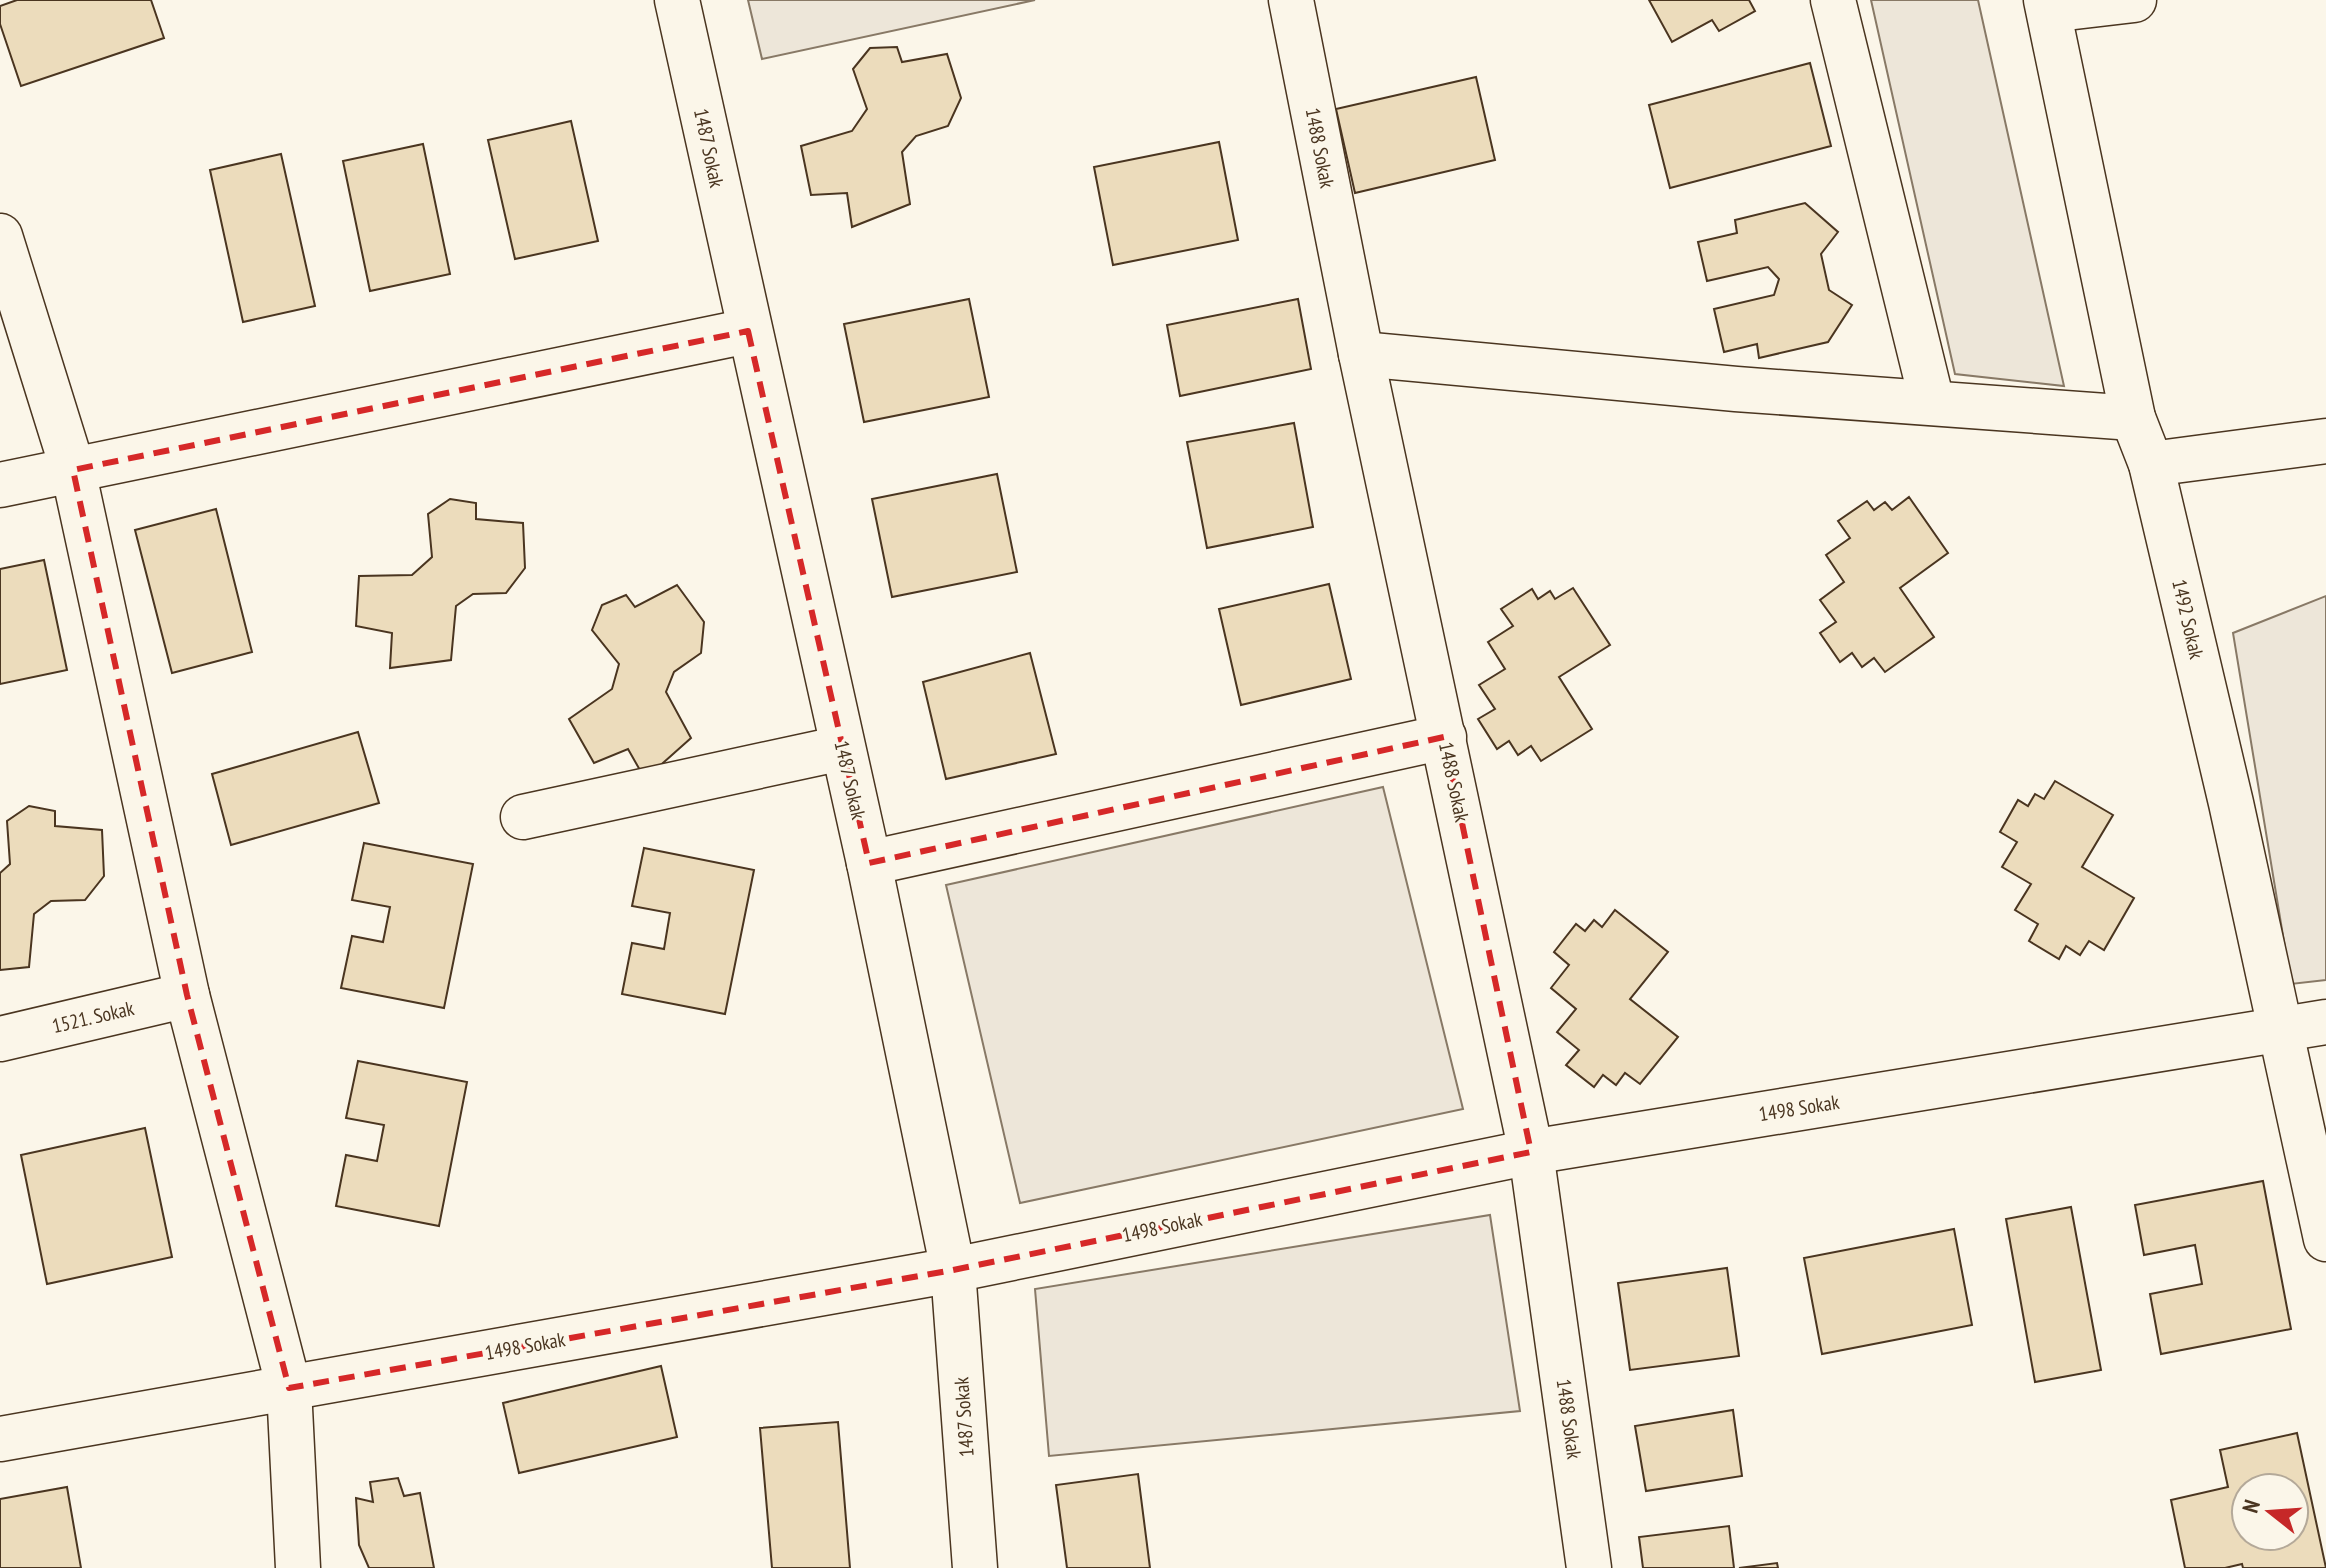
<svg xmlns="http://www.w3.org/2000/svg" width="2326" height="1568" viewBox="0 0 2326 1568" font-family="'PT Sans Narrow',sans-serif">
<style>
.green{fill:#ede6d9;stroke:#887966;stroke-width:2}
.building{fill:#ecdcbc;stroke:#4a3520;stroke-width:2;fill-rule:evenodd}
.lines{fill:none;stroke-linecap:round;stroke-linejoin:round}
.minor-casing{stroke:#4a3520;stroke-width:47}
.minor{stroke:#fbf6e9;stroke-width:44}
.marked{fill:none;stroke:#d62828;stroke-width:6;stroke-dasharray:16 10;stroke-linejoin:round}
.labels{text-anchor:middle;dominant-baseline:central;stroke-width:6;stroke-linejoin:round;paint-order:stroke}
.street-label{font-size:20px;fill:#4a3520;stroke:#fbf6e9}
</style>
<rect width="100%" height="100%" fill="#fbf6e9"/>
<g class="green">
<polygon points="748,0 1035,0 762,59"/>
<polygon points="1871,0 1978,0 2064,386 1955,374"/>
<polygon points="2326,596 2326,980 2291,984 2233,633"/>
<polygon points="1383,787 1463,1109 1020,1203 946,885"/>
<polygon points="1490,1215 1520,1411 1049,1456 1035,1289"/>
</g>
<g class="building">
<polygon points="17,0 151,0 164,38 21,86 0,24 0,6"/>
<polygon points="1649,0 1749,0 1755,11 1719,31 1712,20 1672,42"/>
<polygon points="897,47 902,62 947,54 961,98 948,126 916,136 902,152 910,204 852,227 847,193 811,195 801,146 852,131 867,109 853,69 870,48"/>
<polygon points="1810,63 1831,146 1670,188 1649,105"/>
<polygon points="1476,77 1495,160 1355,193 1336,109"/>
<polygon points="571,121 598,241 515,259 488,140"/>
<polygon points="1219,142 1238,240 1113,265 1094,167"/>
<polygon points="423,144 450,274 370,291 343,161"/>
<polygon points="281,154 315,306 243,322 210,170"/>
<polygon points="1805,203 1838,232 1821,254 1829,290 1852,305 1828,342 1759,358 1757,344 1724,352 1714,309 1774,295 1779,279 1768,267 1707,281 1698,242 1737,233 1735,220"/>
<polygon points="969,299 989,397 864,422 844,324"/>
<polygon points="1298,299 1311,369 1180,396 1167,325"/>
<polygon points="1294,423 1313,527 1207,548 1187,442"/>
<polygon points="997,474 1017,572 892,597 872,499"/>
<polygon points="1909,497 1948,553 1900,588 1934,637 1885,672 1874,658 1862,667 1852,653 1840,662 1820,633 1836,622 1820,600 1844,582 1826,555 1850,538 1838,521 1867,501 1874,510 1885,502 1892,510"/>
<polygon points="450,499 476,503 476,519 523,523 525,568 506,593 473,594 456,606 451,660 390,668 392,633 356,626 359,576 412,575 432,557 428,514"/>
<polygon points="216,509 252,652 172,673 135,530"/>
<polygon points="44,560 67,670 0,684 0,569"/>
<polygon points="1329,584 1351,679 1241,705 1219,609"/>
<polygon points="677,585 704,622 701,653 674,672 666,692 691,738 645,779 628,749 594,763 569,719 612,689 619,664 592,630 602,605 626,595 635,607"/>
<polygon points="1573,588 1610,645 1559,677 1592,729 1541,761 1531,746 1518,755 1509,741 1497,749 1478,719 1495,709 1479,685 1505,669 1488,642 1513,626 1501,609 1532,589 1538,599 1550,591 1555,599"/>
<polygon points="1030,653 1056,754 946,779 923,682"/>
<polygon points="358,732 379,803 231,845 212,774"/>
<polygon points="2055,781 2113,815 2082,867 2134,898 2104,950 2089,941 2080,955 2066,946 2059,959 2029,941 2038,924 2015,910 2031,884 2002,867 2017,842 2000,832 2018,800 2028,806 2035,794 2044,799"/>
<polygon points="29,806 55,811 55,826 102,830 104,876 85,900 51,901 34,914 29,967 0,970 0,873 10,864 7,821"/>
<polygon points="364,843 473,864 444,1008 341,988 352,936 383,942 390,907 352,900"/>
<polygon points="644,848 754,870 725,1014 622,994 632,943 664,949 670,913 632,906"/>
<polygon points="1615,910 1668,952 1630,999 1678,1037 1640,1084 1625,1073 1616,1085 1603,1075 1594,1087 1566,1065 1579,1050 1557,1032 1576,1009 1551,988 1569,965 1554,952 1576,924 1585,931 1594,920 1602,927"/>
<polygon points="358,1061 467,1082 439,1226 336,1206 346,1155 377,1161 384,1125 346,1118"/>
<polygon points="145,1128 172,1257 47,1284 21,1155"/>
<polygon points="2263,1181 2291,1329 2161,1354 2150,1294 2202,1284 2195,1245 2144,1255 2135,1205"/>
<polygon points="2071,1207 2101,1370 2035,1382 2006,1219"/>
<polygon points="1954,1229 1972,1325 1822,1354 1804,1258"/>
<polygon points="1727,1268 1739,1356 1630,1370 1618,1283"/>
<polygon points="661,1366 677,1437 519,1473 503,1403"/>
<polygon points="1733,1410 1742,1476 1646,1491 1635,1426"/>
<polygon points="838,1422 850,1568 772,1568 760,1428"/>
<path d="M 2297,1433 L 2326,1568 L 2243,1568 L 2242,1564 L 2225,1568 L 2185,1568 L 2171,1500 L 2228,1487 L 2220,1450 ZM 2246,1488 L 2294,1488 L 2294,1536 L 2246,1536 Z"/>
<polygon points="1138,1474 1150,1568 1067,1568 1056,1485"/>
<polygon points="398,1478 404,1496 420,1493 434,1568 369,1568 359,1545 356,1498 373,1502 370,1482"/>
<polygon points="67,1487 81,1568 0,1568 0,1499"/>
<polygon points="1729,1526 1734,1568 1643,1568 1639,1537"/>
<polygon points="1777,1563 1778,1568 1739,1568"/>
</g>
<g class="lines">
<defs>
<g id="minor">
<polyline points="677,0 869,863 953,1270 975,1568"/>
<polyline points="1291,0 1361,354 1531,1152 1589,1568"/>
<polyline points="1833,0 1932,402"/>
<polyline points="2046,0 2133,418 2151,464 2231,803 2326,1239"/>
<polyline points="2049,10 2134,0"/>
<polyline points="0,236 73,470 187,995 289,1388 298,1568"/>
<polyline points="1361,354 1736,389 2133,418"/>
<polyline points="2151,464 2326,441"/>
<polyline points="0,485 748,331"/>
<polyline points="523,817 842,748"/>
<polyline points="869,863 1444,737"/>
<polyline points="0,1039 187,995"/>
<polyline points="0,1439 953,1270 1531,1152 2326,1022"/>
</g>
</defs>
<use href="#minor" class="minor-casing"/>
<use href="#minor" class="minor"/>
</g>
<path class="marked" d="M 748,331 L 869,863 L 1444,737 L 1531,1152 L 953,1270 L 289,1388 L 187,995 L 73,470 Z"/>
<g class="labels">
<g class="street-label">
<text transform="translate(709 148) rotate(78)">1487 Sokak</text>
<text transform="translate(1320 148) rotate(79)">1488 Sokak</text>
<text transform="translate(2188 619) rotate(77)">1492 Sokak</text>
<text transform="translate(850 780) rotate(77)">1487 Sokak</text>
<text transform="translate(1454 782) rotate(78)">1488 Sokak</text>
<text transform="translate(93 1017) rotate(-13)">1521. Sokak</text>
<text transform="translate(1799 1108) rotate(-9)">1498 Sokak</text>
<text transform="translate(1162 1227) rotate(-12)">1498 Sokak</text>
<text transform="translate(525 1346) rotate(-10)">1498 Sokak</text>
<text transform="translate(964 1417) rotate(-94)">1487 Sokak</text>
<text transform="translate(1569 1419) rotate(82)">1488 Sokak</text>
</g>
</g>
<g transform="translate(2270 1512) rotate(287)"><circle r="38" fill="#fbf6e9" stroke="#b4a999" stroke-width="2"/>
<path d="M0-6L14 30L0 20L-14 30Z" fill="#c62828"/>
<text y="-12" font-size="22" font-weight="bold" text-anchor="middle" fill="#4a3520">N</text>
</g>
</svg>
